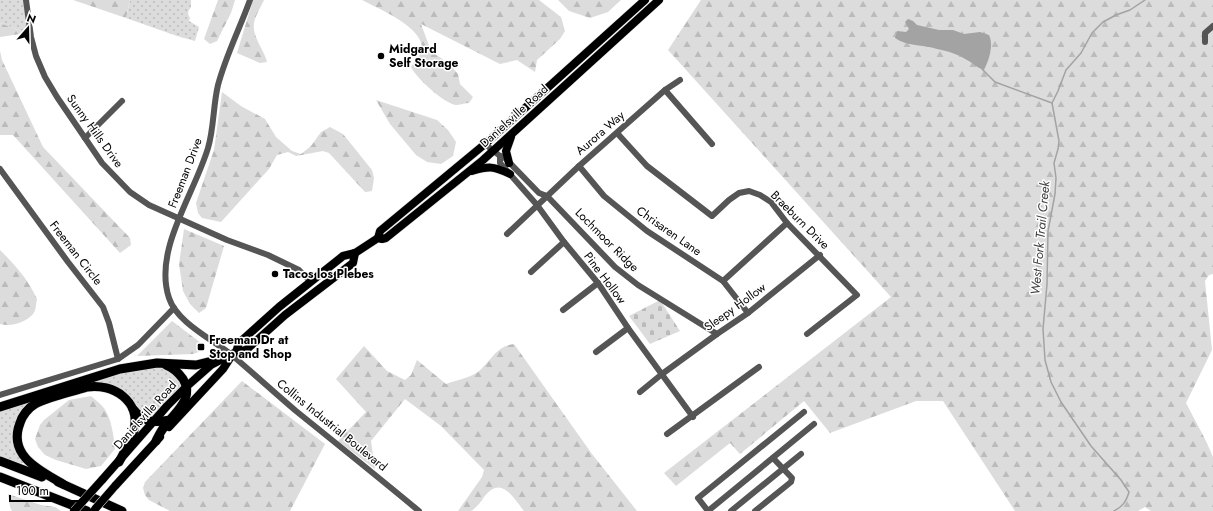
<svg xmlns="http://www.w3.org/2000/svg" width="1213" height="511" viewBox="0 0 1213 511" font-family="Jost,sans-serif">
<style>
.grass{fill:url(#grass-dots)}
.forest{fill:url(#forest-firs)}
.cemetery{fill:url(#cemetery-stones)}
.water{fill:#a3a3a3}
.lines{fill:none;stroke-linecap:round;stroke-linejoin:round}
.stream{stroke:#a3a3a3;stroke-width:1.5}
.major-casing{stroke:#dbdbdb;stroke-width:9}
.highway-casing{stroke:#dbdbdb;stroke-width:10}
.minor{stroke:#555;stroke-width:6}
.major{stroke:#000;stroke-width:8}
.highway{stroke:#000;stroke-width:9}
.major-bridge-casing{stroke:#dbdbdb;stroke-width:9;stroke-linecap:butt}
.major-bridge{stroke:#000;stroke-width:8}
.poi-dot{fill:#000;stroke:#fff;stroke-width:1.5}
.labels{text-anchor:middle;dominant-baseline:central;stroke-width:3;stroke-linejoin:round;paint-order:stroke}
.poi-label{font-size:12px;font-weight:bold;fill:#000;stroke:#fff;text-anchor:start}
.street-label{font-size:12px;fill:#000;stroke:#fff}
.water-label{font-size:13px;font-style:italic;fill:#444;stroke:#fff}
</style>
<defs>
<pattern id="grass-dots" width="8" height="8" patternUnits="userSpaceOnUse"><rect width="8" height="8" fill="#dcdcdc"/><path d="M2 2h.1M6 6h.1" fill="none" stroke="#bbb" stroke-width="1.8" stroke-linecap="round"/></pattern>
<pattern id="forest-firs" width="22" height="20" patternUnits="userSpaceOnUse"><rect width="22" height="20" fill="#dcdcdc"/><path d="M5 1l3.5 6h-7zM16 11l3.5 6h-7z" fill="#bbb"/></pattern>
<pattern id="cemetery-stones" width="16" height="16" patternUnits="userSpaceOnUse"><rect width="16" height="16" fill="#dcdcdc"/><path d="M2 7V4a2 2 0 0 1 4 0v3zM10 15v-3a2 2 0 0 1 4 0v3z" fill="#bbb"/></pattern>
</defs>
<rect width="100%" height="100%" fill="#fff"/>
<g class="grass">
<polygon points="0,0 24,0 27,33 0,23"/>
<path d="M 130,0 L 191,0 L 191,7 C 188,11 187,13 190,18 L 189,21 L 199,27 L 195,41 L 177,36 L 126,18 Z"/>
<polygon points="156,366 169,368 184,386 152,419 148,418 109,386 43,398 17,422 24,461 22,464 0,456 0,410 120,372"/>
</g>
<g class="forest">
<polygon points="73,0 130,0 126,18"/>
<polygon points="218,0 235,0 231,13 217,41 210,44 204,39"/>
<path d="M 253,0 L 264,0 C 261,7 255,16 254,23 C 252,37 264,49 267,62 L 260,63 L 237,53 Z"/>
<path d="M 362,0 L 539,0 L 561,17 L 565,31 L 560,39 L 537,60 L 535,72 L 517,60 L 500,64 L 421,24 L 431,51 L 448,63 L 458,74 L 460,84 L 473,97 L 469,103 C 465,103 460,105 456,105 C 445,104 416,78 411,67 C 414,61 421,56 422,49 C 423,27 379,9 362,0 Z"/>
<polygon points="558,0 621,0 608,12 590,18 569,11"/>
<polygon points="701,0 1213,0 1213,274 1209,275 1205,281 1212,350 1186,403 1206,441 1213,457 1213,511 1151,511 1145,507 1138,511 1015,511 943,401 916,401 830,433 804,401 740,454 730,443 676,486 664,473 891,297 668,50"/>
<polygon points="0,23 27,33 0,37"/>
<polygon points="0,51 2,60 43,147 130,238 131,245 120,253 13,135 0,135"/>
<polygon points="222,92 241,106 265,119 276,137 292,151 301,154 311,146 321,132 330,127 343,134 372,170 374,178 372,191 365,192 329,153 323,151 296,156 288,152 277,155 269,169 221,222 202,218 198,213 196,203 214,150"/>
<polygon points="376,100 437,120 448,130 456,142 453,156 441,164 427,162 416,155 390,124"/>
<polygon points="184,229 224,246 206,308 199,313 190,304 183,291 179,264"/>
<path d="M 0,250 C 15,265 28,279 37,299 C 36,303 36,311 33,314 C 25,323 11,327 0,324 Z"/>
<polygon points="172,321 201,343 204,350 193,354 137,356"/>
<path d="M 514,344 L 592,454 L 637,511 L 524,511 C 512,496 501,475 484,497 C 481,502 476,508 471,511 C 467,511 462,511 458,511 L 482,477 L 484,470 L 441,426 L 405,399 L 371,441 L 375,469 L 338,441 L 366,412 L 336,379 L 364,346 L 387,371 L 405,380 L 411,375 L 417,360 L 446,384 C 454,381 472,377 478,372 C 491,361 496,346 514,344 Z"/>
<polygon points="242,381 325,444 290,511 170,511 149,500 145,495 143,488 145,482"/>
<path d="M 91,396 C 95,400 100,403 103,407 C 111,416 114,437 115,449 L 101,466 L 86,469 L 56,460 L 45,455 L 38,447 L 35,439 L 40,425 L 44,420 L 69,400 Z"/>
<polygon points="8,494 41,505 55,507 61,511 12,511 10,507"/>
</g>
<polygon class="cemetery" points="660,300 680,331 650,344 629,316"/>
<path class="water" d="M 908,19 L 913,21 L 917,25 L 939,30 L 953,30 L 964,34 L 980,32 L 989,35 C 994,45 989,60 984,70 C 977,68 973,63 967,60 C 958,54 947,51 937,49 C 923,44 907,47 895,38 L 897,31 L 906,32 L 909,29 L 905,22 Z"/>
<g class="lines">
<g class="stream">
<polyline points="982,69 995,82 1052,103"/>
<path d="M 1114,511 C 1123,506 1126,502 1129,492 L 1121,480 L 1091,446 L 1061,402 L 1051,382 L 1045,360 L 1043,329 L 1047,284 L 1048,231 L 1055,194 L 1056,178 L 1054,163 L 1058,149 L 1059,141 L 1052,103 L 1058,91 L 1066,70 L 1081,53 L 1092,33 L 1103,22 L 1116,15 L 1130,10 L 1145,0"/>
</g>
<defs>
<g id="major">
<polyline points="509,163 506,151 511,137"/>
<path d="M 472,171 C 489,166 493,166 510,174"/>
<polyline points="378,238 380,231 485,144 645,0"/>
<polyline points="236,352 239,343 279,307 343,256 355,253 378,238 382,239 386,238 483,160 659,0"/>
<polyline points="169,427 223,369 232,355"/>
<polyline points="102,480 167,406 186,387 211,365 236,352 246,350 285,315 353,263 355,253"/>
<polyline points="115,486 160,437"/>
</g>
<g id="highway">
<polyline points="0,407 120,369 157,363 196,365 220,359"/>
<path d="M 133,409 C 144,423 154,423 171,420"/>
<path d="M 156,441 C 158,437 160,433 162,430 C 172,414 196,400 183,379 C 178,372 174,368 166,365"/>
<polyline points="0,461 42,477"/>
<polyline points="0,477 87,511"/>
<polyline points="58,482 122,511"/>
<path d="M 63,484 C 41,471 7,456 20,423 C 22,416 28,408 35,404 C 48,397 72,392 87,387 C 113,383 141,401 134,430 C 131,441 124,452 119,462"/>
</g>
</defs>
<use href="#major" class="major-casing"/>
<use href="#highway" class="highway-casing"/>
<g class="minor">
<polyline points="26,0 31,37 36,56 45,77 57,97 102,163 130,192 149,205 227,240 268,255 299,270 310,281"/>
<path d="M 250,0 C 240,28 226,55 218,85 C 213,106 214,128 208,148 C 194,195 153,250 169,298 C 177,323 214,340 233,356 C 254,374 275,393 296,411 C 337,444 378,477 419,511"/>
<polyline points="1205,42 1205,33 1213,26"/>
<polyline points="665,90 712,144"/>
<polyline points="617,133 647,166 712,216 729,200 739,193 749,191 760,195 771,202 787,223 857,295 807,334"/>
<polyline points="85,138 122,101"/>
<polyline points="485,144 500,156 504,157 539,193 547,196 615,267 638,285 717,334"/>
<polyline points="500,156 500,163 537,205 564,242 598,283 628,328 693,417"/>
<polyline points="579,166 604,196 647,231 723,281 748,313"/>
<polyline points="0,169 68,262 103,307 109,323 118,359"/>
<polyline points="507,234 579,166 665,90 680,80"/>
<polyline points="531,272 564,242"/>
<polyline points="723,281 787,223"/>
<polyline points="563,310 598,283"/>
<polyline points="596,352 628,328"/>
<polyline points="640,392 662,374 717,334 748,313 820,255"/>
<polyline points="0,395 118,359 138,345 174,308"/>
<polyline points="804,412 698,498 708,511 814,424"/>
<polyline points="667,434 759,367"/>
<polyline points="731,511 801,454"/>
<polyline points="755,511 791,482 792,478 773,458"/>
</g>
<use href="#major" class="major"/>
<use href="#highway" class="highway"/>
<defs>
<g id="major-bridge">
<polyline points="95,509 115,486"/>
<polyline points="74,511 102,480"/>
</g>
</defs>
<use href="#major-bridge" class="major-bridge-casing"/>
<use href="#major-bridge" class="major-bridge"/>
</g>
<g class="poi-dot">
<circle cx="381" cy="56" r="4"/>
<circle cx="275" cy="274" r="4"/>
<rect x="197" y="343" width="8" height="8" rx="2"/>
</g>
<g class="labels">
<g class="poi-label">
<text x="389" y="49">Midgard<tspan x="389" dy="14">Self Storage</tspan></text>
<text x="283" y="274">Tacos los Plebes</text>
<text x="209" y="340">Freeman Dr at<tspan x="209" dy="14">Stop and Shop</tspan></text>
</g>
<g class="street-label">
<text transform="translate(514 116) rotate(-42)">Danielsville Road</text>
<text transform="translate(95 131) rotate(54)">Sunny Hills Drive</text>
<text transform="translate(600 133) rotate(-41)">Aurora Way</text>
<text transform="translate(185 173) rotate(-69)">Freeman Drive</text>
<text transform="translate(800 220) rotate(45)">Braeburn Drive</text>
<text transform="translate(669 231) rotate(35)">Chrisaren Lane</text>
<text transform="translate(607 240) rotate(45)">Lochmoor Ridge</text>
<text transform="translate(76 253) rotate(52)">Freeman Circle</text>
<text transform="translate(605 278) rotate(53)">Pine Hollow</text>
<text transform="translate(735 307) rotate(-36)">Sleepy Hollow</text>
<text transform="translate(145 415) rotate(-48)">Danielsville Road</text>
<text transform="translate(332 425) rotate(39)">Collins Industrial Boulevard</text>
</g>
<g class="water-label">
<text transform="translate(1040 238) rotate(-85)">West Fork Trail Creek</text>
</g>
</g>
<g transform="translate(28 28) rotate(20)" stroke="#ffffff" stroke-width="3" paint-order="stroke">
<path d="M0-3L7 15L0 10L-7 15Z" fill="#000000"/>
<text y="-6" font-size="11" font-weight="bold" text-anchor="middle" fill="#000000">N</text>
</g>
<path d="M10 495v6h76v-6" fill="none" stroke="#000000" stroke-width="2"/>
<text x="16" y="495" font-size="12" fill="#000000" stroke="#ffffff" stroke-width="3" paint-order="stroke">100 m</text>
</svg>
